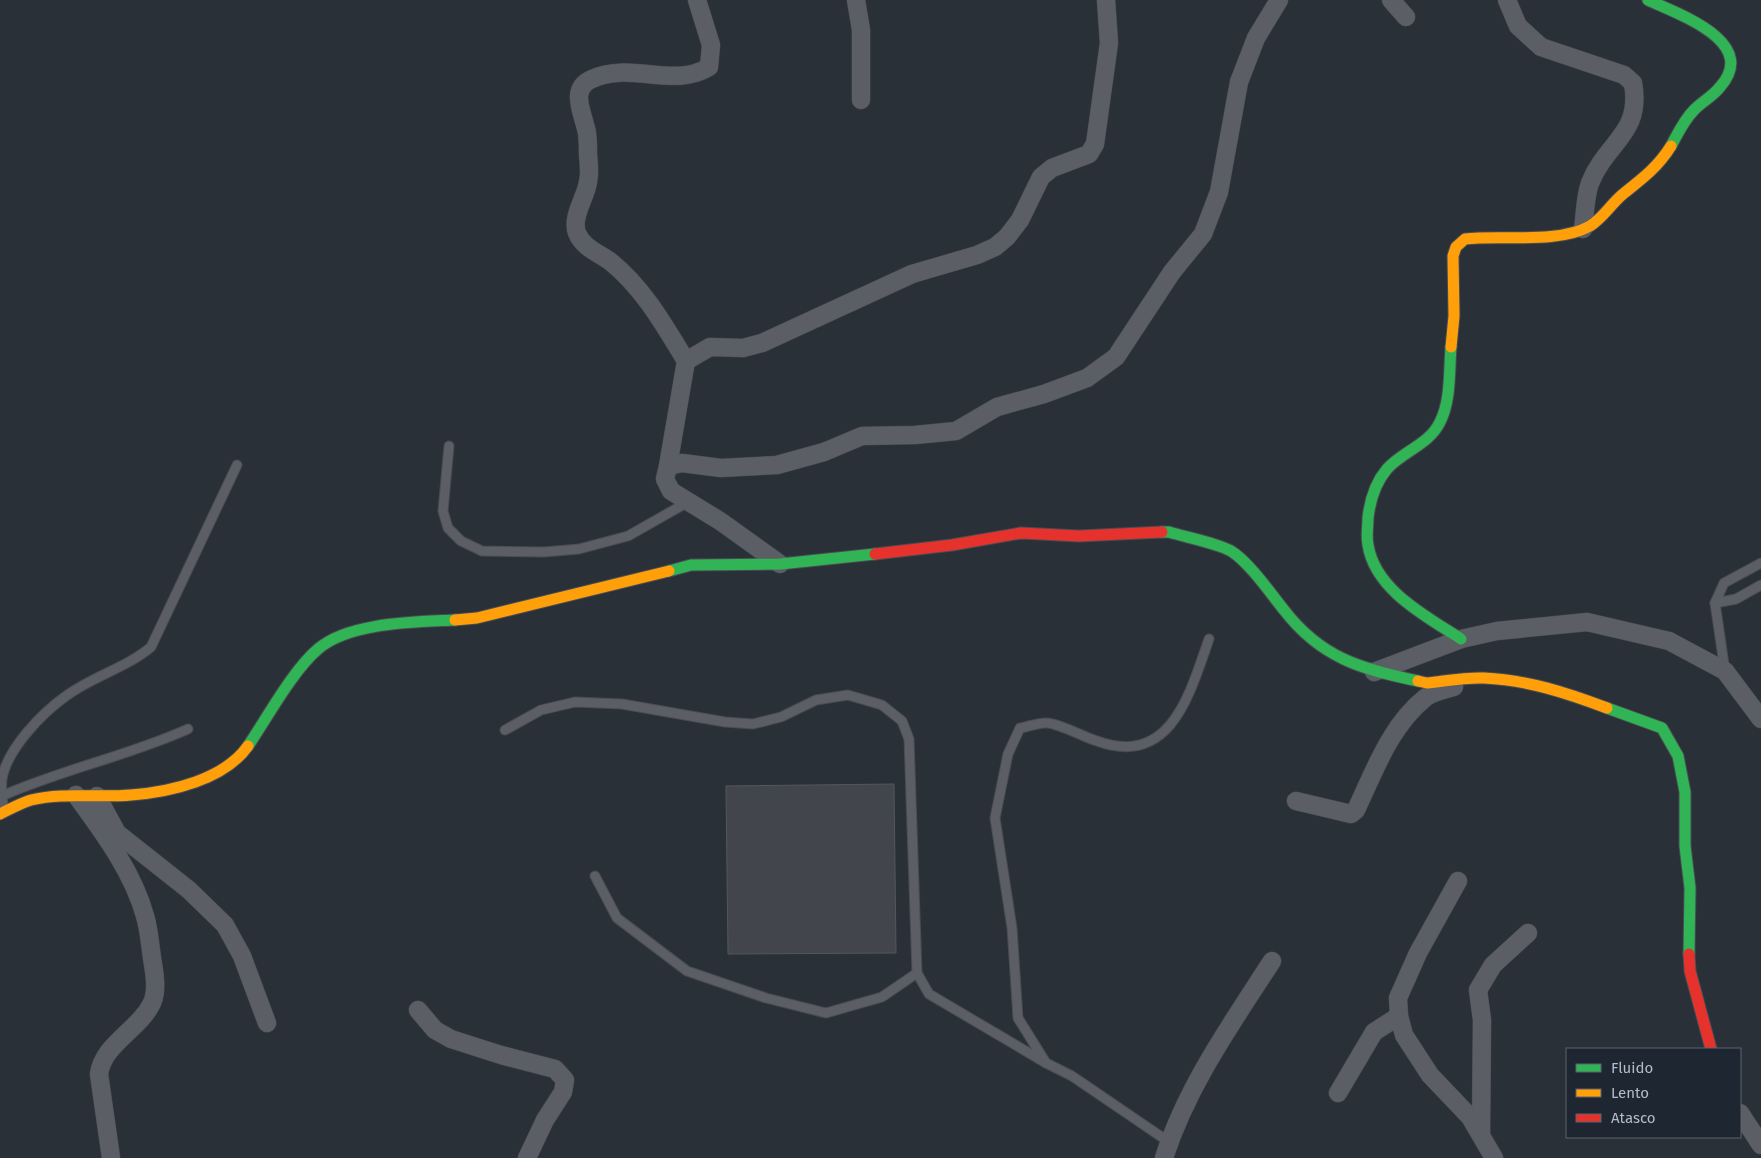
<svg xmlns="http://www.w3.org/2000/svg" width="1761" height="1158" viewBox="0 0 1761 1158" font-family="'Fira Sans',sans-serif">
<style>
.building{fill:#42464c;stroke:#52575f}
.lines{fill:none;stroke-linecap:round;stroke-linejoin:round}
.lane-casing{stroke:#484c52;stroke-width:11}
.street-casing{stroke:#484c52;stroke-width:19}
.fast-casing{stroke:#484c52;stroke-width:13}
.slow-casing{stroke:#484c52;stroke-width:13}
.jam-casing{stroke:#484c52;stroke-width:13}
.lane{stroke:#5b5e65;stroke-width:9}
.street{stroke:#5b5e65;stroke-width:18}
.fast{stroke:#30b455;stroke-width:11}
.slow{stroke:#ff9f0a;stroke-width:11}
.jam{stroke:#e5322d;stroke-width:11}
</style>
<rect width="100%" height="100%" fill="#2a3037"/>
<polygon class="building" points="894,784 896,953 728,954 726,786"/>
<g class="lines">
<defs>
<g id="lane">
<polyline points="449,446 443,511 448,528 461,541 482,551 544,552 579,549 628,536 688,502"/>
<polyline points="1715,603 1724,583 1761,563"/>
<polyline points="1725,671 1715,603 1736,599 1761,585"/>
<polyline points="505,730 541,710 575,702 622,704 725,722 753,724 781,717 816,700 848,695 882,705 902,721 909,739 917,973 929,994 1046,1063"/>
<path d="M 2,796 C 63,769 128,756 188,729"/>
<path d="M 4,810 C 2,800 1,789 2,779 C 7,749 42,713 66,696 C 93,676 126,668 151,647 L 237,465"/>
<polyline points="595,876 617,918 687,971 766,998 826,1013 882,997 917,973"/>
<path d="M 1169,1142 L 1072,1076 L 1046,1063 L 1018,1018 L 1012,928 L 995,818 L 1008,754 L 1020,728 C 1028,727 1039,722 1047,723 C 1061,724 1083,737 1097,741 C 1171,768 1190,693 1209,639"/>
</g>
<g id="street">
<polyline points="856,0 861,30 861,100"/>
<polyline points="1391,0 1406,17"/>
<path d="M 1507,0 L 1518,26 L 1541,47 L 1624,75 L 1633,83 C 1642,134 1607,141 1590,183 C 1585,197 1585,215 1583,229"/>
<polyline points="686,361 710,347 743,348 762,343 912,274 977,255 995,247 1007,237 1020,220 1041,177 1052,168 1089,154 1095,144 1109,43 1106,0"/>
<path d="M 668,466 L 686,361 C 664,325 644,289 611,262 C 599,253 583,248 577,233 C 571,217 586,197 588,182 C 590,174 589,164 588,155 C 588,148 588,140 587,133 C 584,115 568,89 592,79 C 630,61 674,89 709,67 L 711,45 L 697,0"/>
<polyline points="780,564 720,521 671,491 665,479 668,466 682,463 721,468 777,465 824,452 862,436 915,435 956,431 997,407 1044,394 1087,378 1116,357 1172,272 1203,234 1219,192 1239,82 1256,38 1279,0"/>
<polyline points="1374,672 1461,639 1497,631 1587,622 1669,641 1725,671 1761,719"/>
<path d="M 76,795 C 103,832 133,872 145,916 C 149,929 150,944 152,958 C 154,971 158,989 152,1003 C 139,1030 103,1044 99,1074 L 111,1158"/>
<polyline points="97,796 117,833 189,890 225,925 242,956 267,1023"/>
<path d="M 1296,801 L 1351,814 L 1356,810 C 1374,772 1390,726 1425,698 C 1432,692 1444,690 1454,687"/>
<polyline points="1458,881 1418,953 1398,998 1399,1016 1404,1035 1430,1075 1470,1117 1494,1158"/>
<polyline points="418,1010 435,1030 451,1039 501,1055 555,1069 565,1080 563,1092 545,1120 527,1158"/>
<polyline points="1338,1093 1374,1032 1399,1016"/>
<polyline points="1740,1113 1761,1145"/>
<polyline points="1481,1133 1482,1020 1478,990 1493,965 1528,933"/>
<path d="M 1164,1158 C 1187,1086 1232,1023 1272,961"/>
</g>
<g id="fast">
<path d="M 1648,0 C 1678,14 1760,42 1720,87 C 1713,96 1702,102 1694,110 C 1684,120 1678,133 1671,146"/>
<path d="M 1451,347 C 1449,371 1451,401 1440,422 C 1429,445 1403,451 1387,469 C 1375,483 1370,500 1368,518 C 1368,527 1366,536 1368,545 C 1375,590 1426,616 1461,639"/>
<path d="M 1162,532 L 1169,532 C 1185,537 1217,543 1231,551 C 1249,562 1271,594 1284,610 C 1321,658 1361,669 1418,681"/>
<polyline points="669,571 691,565 780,564 875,554"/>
<polyline points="1607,708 1662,728 1678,756 1685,792 1685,846 1690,888 1689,954"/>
<path d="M 248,746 C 267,718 293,670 318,649 C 349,622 416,622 455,620"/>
</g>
<g id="slow">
<path d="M 1451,347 L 1454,316 L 1453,256 L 1456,247 L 1465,239 C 1501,235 1558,244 1590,226 C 1603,218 1611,204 1623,194 C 1642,179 1658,167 1671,146"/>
<polyline points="455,620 477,618 669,571"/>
<path d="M 1418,681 L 1427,683 C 1446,681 1466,677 1484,678 C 1528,680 1567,693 1607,708"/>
<path d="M 0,814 C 10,809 21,803 31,800 C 64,792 98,798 131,795 C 170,792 224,780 248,746"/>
</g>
<g id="jam">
<polyline points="875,554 952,545 1021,533 1079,536 1162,532"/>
<polyline points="1689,954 1690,971 1711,1049"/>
</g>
</defs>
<use href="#lane" class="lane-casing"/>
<use href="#street" class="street-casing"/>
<use href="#fast" class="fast-casing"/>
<use href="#slow" class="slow-casing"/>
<use href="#jam" class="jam-casing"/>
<use href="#lane" class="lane"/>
<use href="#street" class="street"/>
<use href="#fast" class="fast"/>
<use href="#slow" class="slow"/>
<use href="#jam" class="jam"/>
</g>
<rect x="1566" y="1048" width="175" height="90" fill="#1e2632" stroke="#5a626e"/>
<rect x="1576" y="1064" width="25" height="8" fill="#30b455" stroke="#5a626e"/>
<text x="1611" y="1073" font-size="15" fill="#b5bcc8">Fluido</text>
<rect x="1576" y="1089" width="25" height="8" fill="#ff9f0a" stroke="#5a626e"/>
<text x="1611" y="1098" font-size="15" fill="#b5bcc8">Lento</text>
<rect x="1576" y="1114" width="25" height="8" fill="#e5322d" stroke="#5a626e"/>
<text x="1611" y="1123" font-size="15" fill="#b5bcc8">Atasco</text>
</svg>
